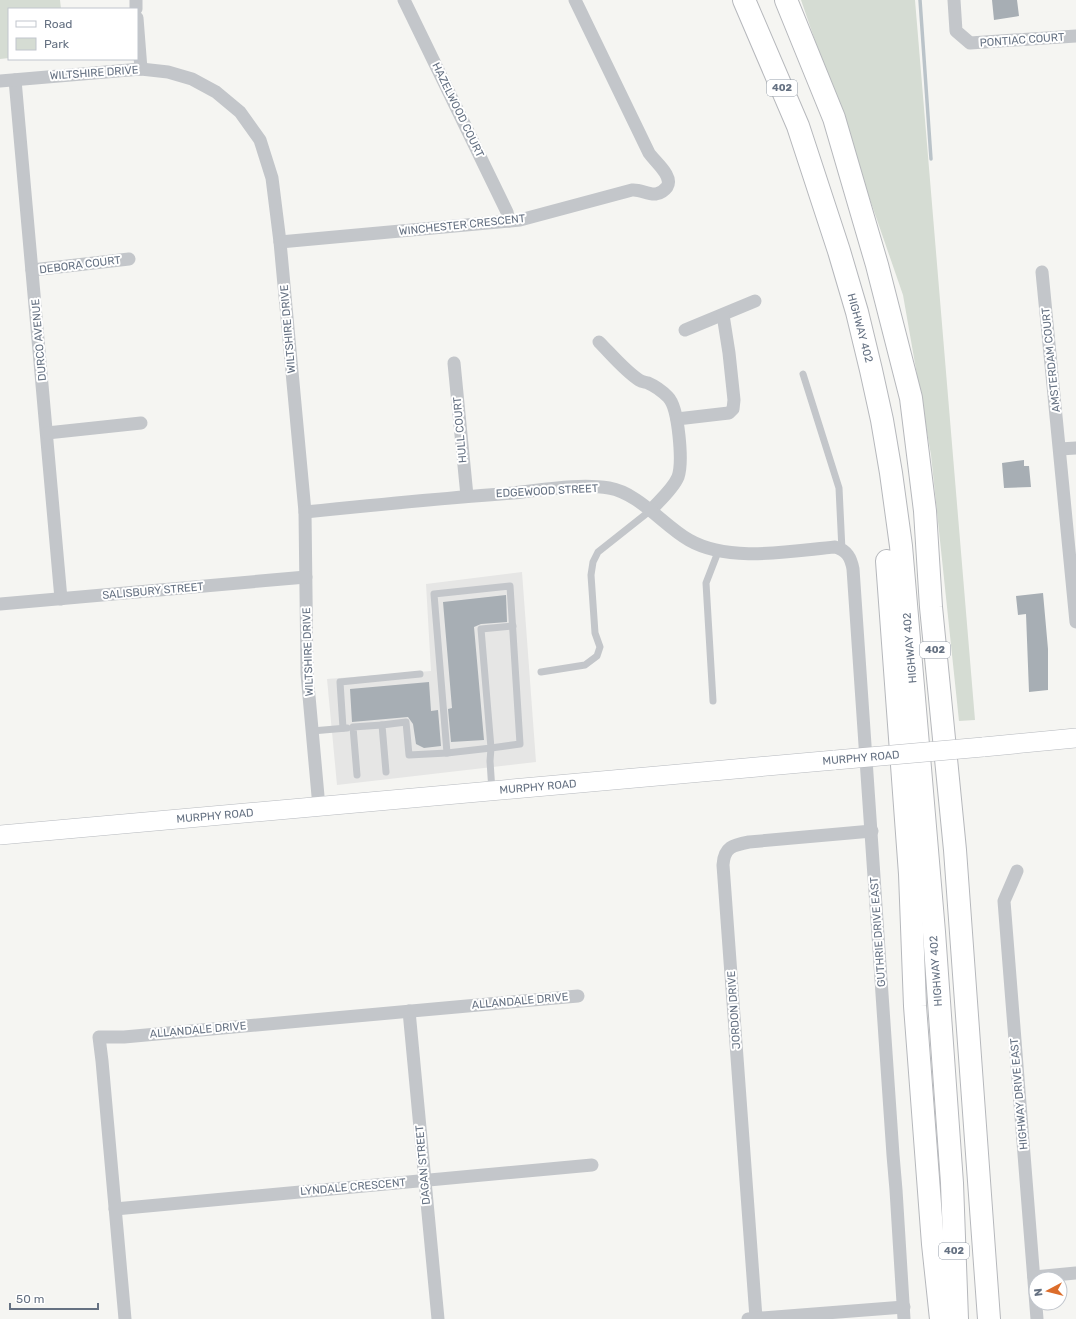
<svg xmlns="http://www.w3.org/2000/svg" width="1076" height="1319" viewBox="0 0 1076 1319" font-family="Rubik,sans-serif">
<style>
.built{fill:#e6e6e5}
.green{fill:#d5dcd3}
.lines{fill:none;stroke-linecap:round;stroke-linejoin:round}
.stream{stroke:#bac3c9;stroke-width:3.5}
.building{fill:#a7aeb4}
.secondary-casing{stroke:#b6b9be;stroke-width:20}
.highway-casing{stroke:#b6b8bc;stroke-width:24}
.lane{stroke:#c3c6ca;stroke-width:7}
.street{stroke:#c3c6ca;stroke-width:13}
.secondary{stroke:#fff;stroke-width:19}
.highway{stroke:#fff;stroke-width:22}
.secondary-bridge-casing{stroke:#b6b9be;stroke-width:20;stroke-linecap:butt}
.secondary-bridge{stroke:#fff;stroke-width:19}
.labels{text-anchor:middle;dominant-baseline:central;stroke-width:4;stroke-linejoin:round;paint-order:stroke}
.shield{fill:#fff;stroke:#939ca8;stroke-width:1}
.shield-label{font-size:10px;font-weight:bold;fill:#657182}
.street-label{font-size:11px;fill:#657182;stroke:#fff}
</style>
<rect width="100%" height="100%" fill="#f5f5f2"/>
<polygon class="built" points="522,572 536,762 337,785 327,679 431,671 426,584"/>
<g class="green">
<polygon points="0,0 60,0 61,9 9,9 9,58 0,59"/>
<polygon points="801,0 915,0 975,720 959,721 931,455 903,295"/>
</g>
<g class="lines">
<polyline class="stream" points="920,0 931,159"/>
</g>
<g class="building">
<polygon points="992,0 1017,0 1019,16 994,20"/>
<polygon points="1024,460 1024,466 1029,466 1031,487 1004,488 1002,463"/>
<polygon points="1043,593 1048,649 1048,690 1029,692 1026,614 1018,615 1016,596"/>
<polygon points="506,595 507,622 481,624 474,627 484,740 451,742 448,709 452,708 443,602"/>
<polygon points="429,682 431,711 438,710 441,746 424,748 416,744 413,724 408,717 352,722 350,689"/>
</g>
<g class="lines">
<defs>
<g id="secondary">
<polyline points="983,747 1076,738"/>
<polyline points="0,835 835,760"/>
</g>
<g id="highway">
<polyline points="744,0 798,126 839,251 857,312 871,370 882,420 891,473 901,546 934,932 952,1183 957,1319"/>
<polyline points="786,0 834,118 877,265 911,398 925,511 931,607 955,850 989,1319"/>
<polyline points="887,561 910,874 915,1006 933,1244 941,1319"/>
</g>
</defs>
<use href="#secondary" class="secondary-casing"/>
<use href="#highway" class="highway-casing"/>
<g class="lane">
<polyline points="803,374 839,488 842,550"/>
<polyline points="541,672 585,665 597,656 600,647 595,633 591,575 593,562 598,552 651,510"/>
<polyline points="713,701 706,583 718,552"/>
<polyline points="343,728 340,682 420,674"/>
<polyline points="312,731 347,728"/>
<polyline points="447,753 491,748 481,629 513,626"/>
<polyline points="386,772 382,725 406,722 409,755 447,753 434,594 510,586 520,744 491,748 490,761 492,791"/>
<polyline points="357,775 353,727 382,725"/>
</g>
<g class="street">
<polyline points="136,0 136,9"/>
<polyline points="404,0 507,212 509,221"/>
<polyline points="954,0 956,31 970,43 1076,36"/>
<polyline points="137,18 141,69"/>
<polyline points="15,80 61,599"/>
<polyline points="0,81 141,69 168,72 192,79 216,92 240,112 260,140 272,178 280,242 305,512 307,674 319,807"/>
<path d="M 280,242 L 520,220 L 632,190 C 640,189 648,195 656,194 C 661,193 664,191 667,187 C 674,176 655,162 649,153 L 575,0"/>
<polyline points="32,270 129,259"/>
<polyline points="1042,272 1076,622"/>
<polyline points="685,330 755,301"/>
<path d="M 599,342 C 611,354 625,371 639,380 C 642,382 645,382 648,383 C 655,386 662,391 668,397 C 679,408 683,463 678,477 C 673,489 660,500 651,510"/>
<polyline points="454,363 467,496"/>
<polyline points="677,419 720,414 729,413 733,409 734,400 729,353 723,315"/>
<polyline points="47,433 141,423"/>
<polyline points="1060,449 1076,448"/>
<path d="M 305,512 C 374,505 444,498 513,493 C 542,490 580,483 609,488 C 639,493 664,526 689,540 C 729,563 791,551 835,547 C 847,550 851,558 853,569 L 893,1155 L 896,1190 L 904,1319"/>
<polyline points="0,604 306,577"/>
<polyline points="1017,871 1004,901 1037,1319"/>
<polyline points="409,1011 438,1319"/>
<polyline points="115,1209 592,1165"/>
<polyline points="1034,1277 1076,1273"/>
<path d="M 756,1318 L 723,865 C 724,847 733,845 749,842 L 872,831"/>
<polyline points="125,1319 102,1061 99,1037 124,1037 578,996"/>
<polyline points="748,1319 904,1307"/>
</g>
<use href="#secondary" class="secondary"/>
<use href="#highway" class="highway"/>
<defs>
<polyline id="secondary-bridge" points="835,760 983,747"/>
</defs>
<use href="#secondary-bridge" class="secondary-bridge-casing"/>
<use href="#secondary-bridge" class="secondary-bridge"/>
</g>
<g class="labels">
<g class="shield">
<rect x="767" y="80" width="30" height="16" rx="3"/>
<rect x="920" y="642" width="30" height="16" rx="3"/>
<rect x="939" y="1243" width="30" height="16" rx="3"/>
</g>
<g class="shield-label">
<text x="782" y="88">402</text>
<text x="935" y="650">402</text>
<text x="954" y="1251">402</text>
</g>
<g class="street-label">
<text transform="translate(1022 40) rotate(-4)">PONTIAC COURT</text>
<text transform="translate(94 73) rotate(-4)">WILTSHIRE DRIVE</text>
<text transform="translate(458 110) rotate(64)">HAZELWOOD COURT</text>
<text transform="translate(462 225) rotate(-6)">WINCHESTER CRESCENT</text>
<text transform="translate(80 265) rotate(-7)">DEBORA COURT</text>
<text transform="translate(860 328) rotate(75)">HIGHWAY 402</text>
<text transform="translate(288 329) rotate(-95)">WILTSHIRE DRIVE</text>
<text transform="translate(39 340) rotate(-95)">DURCO AVENUE</text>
<text transform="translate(1051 360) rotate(-96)">AMSTERDAM COURT</text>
<text transform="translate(460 430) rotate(-95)">HULL COURT</text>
<text transform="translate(547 491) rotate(-3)">EDGEWOOD STREET</text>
<text transform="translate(153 591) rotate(-5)">SALISBURY STREET</text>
<text transform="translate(910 648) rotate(-95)">HIGHWAY 402</text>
<text transform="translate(308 652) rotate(-92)">WILTSHIRE DRIVE</text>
<text transform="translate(861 758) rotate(-5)">MURPHY ROAD</text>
<text transform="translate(538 787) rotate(-5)">MURPHY ROAD</text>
<text transform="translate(215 816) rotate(-5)">MURPHY ROAD</text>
<text transform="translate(878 932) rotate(-94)">GUTHRIE DRIVE EAST</text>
<text transform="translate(936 971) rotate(-94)">HIGHWAY 402</text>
<text transform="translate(520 1001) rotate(-5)">ALLANDALE DRIVE</text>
<text transform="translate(734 1010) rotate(-94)">JORDON DRIVE</text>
<text transform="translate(198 1030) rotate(-5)">ALLANDALE DRIVE</text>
<text transform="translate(1019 1094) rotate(-95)">HIGHWAY DRIVE EAST</text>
<text transform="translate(423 1165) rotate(-95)">DAGAN STREET</text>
<text transform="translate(353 1187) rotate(-5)">LYNDALE CRESCENT</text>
</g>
</g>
<rect x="8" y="8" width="130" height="52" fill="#ffffff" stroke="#c1c6cd"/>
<rect x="16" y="21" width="20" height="6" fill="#ffffff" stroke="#c1c6cd"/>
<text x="44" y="28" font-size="12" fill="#657182">Road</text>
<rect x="16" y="38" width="20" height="12" fill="#d5dcd3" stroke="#c1c6cd"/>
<text x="44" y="48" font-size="12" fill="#657182">Park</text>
<g transform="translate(1048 1291) rotate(263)"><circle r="19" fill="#ffffff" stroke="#c1c6cd"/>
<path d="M0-3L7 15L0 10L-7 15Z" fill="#dc6d2b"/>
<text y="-6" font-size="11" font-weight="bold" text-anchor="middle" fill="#657182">N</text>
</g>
<path d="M10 1303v6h88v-6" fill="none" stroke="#657182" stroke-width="2"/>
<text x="16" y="1303" font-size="12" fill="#657182" stroke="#ffffff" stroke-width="3" paint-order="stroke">50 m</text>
</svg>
